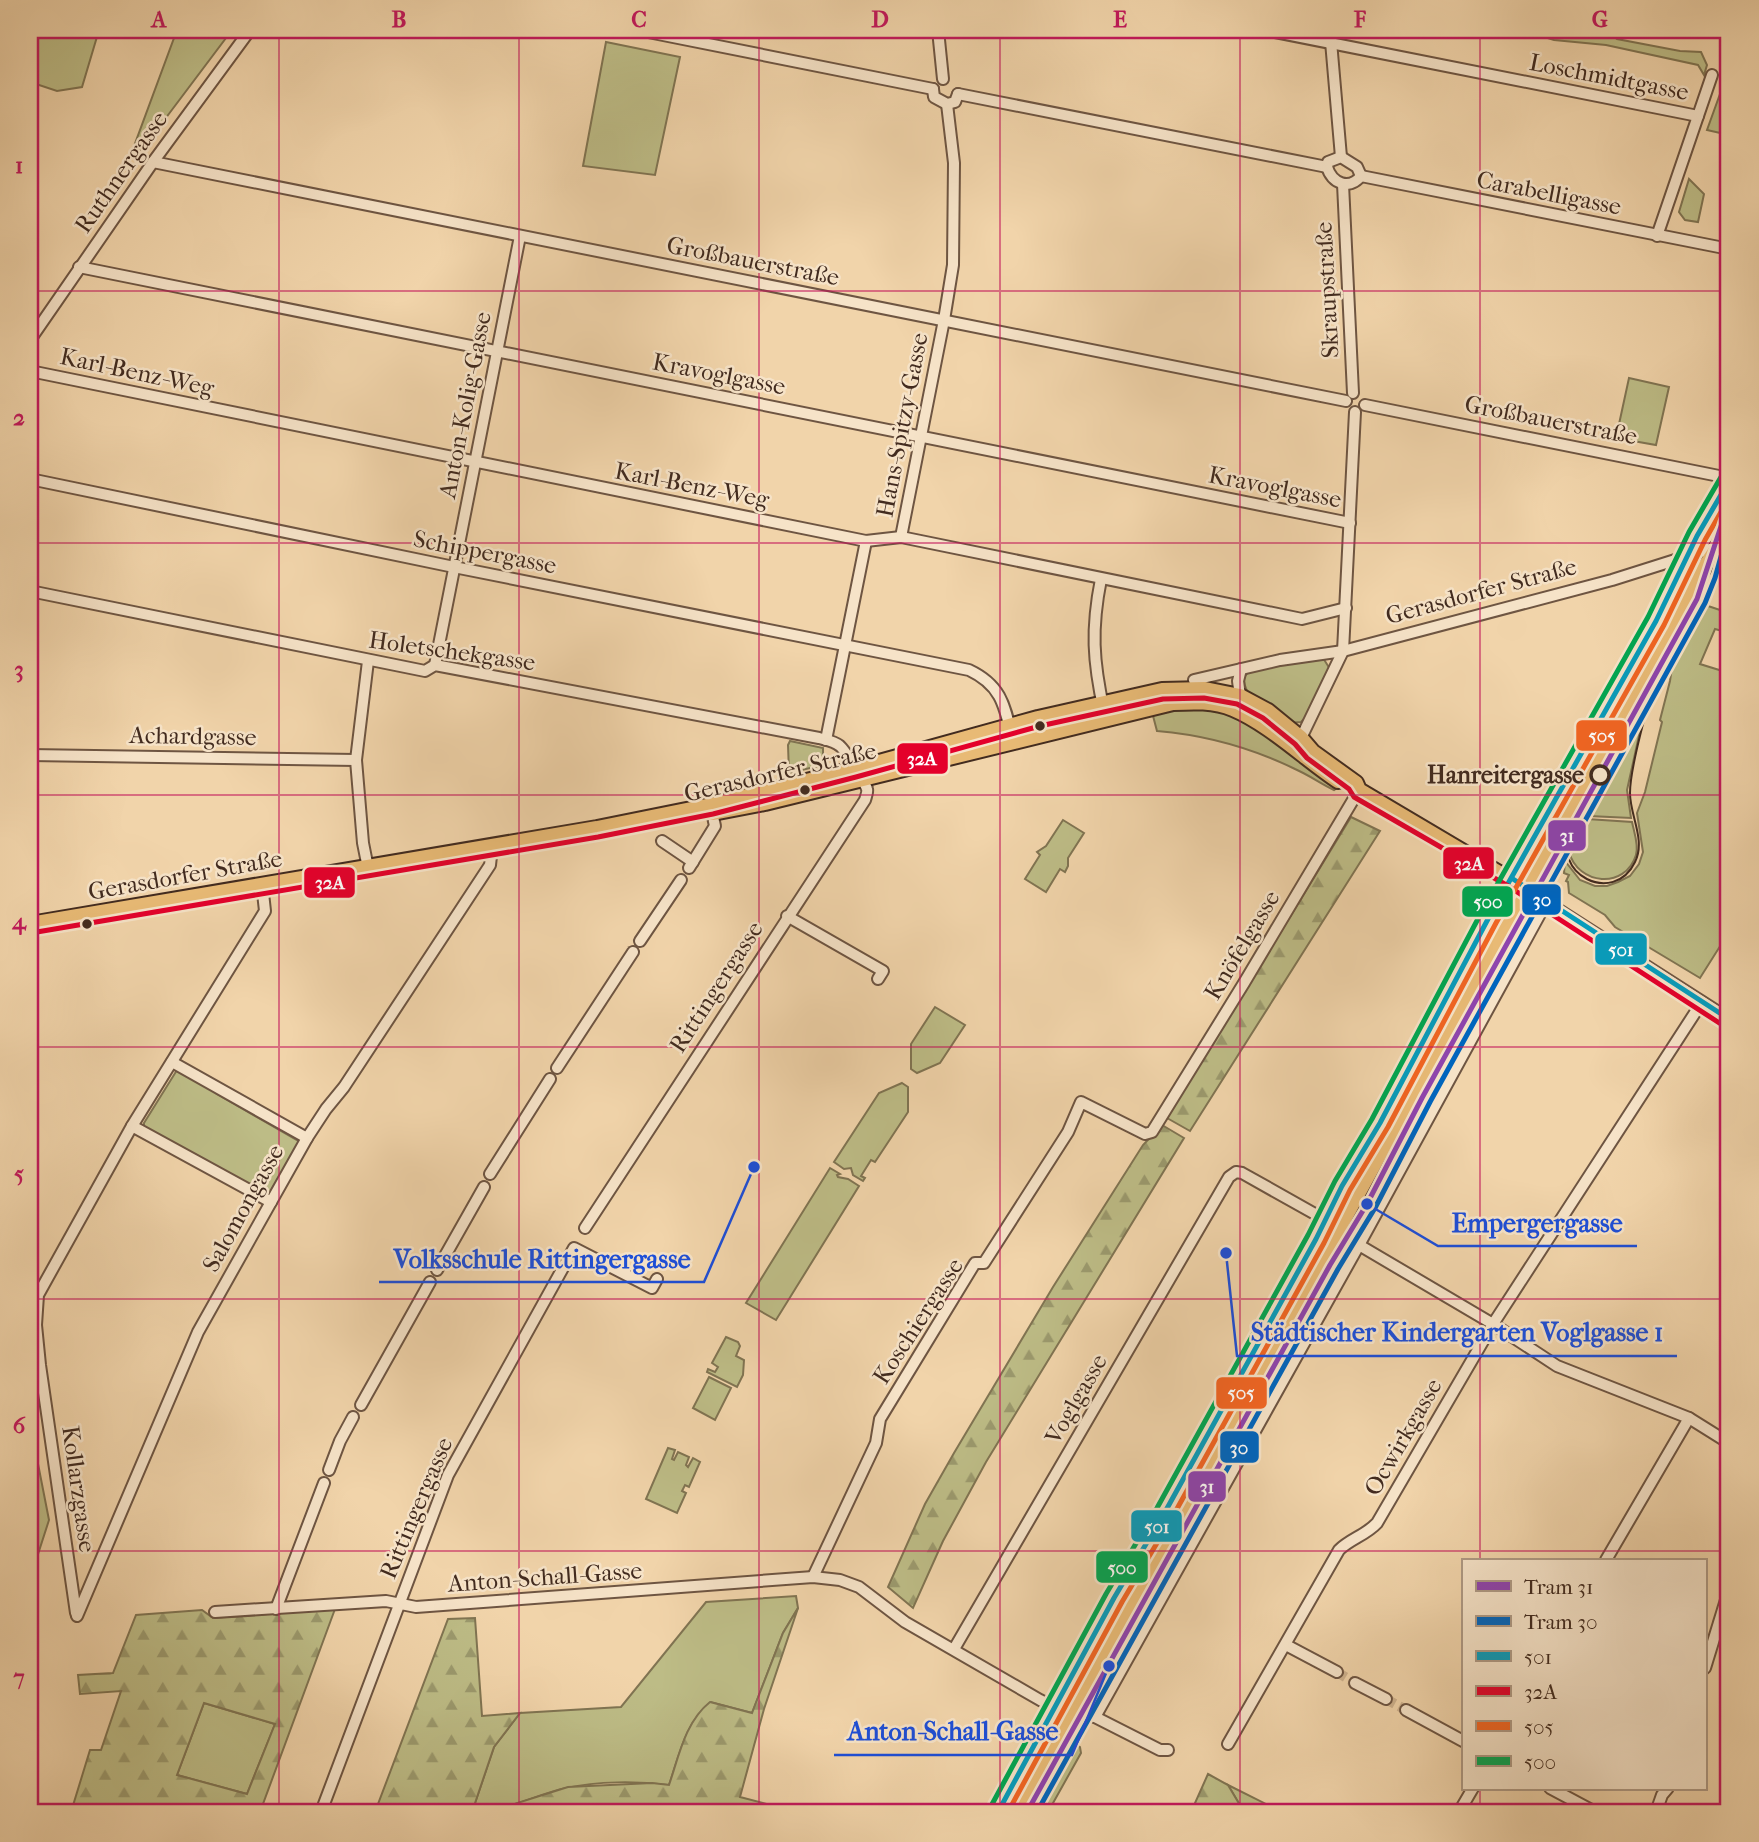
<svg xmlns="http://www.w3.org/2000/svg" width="1759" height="1842" viewBox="0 0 1759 1842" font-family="'IM FELL French Canon',serif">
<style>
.green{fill:#bdbc86;stroke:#807452;stroke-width:2}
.forest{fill:url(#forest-firs);stroke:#807452;stroke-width:2;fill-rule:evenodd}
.water{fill:#9bb8ac;stroke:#778074;stroke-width:2}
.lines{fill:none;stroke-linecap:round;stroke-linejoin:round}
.minor-tunnel{stroke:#ceb28e;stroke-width:10;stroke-dasharray:10 5;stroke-linecap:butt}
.minor-casing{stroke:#6e5542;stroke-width:14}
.major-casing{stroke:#422b1f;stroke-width:18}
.minor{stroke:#f6e3c8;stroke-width:10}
.major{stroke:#e8ba75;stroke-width:14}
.tram{stroke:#422b1f;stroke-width:2}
.bus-1-casing{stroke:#f6e3c8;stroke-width:10}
.bus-2-casing{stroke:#f6e3c8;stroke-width:10}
.bus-3-casing{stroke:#f6e3c8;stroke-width:10}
.bus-4-casing{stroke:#f6e3c8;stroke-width:10}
.bus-1{stroke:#079cbc;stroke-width:5}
.bus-2{stroke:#e4002b;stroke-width:5}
.bus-3{stroke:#f26522;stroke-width:5}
.bus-4{stroke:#00a651;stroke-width:5}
.tram-1-casing{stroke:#f6e3c8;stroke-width:10}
.tram-2-casing{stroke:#f6e3c8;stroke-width:10}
.tram-1{stroke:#8e44ad;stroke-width:5}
.tram-2{stroke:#0065bd;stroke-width:5}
.grid{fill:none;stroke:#c2185b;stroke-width:2;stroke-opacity:0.55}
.bus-dot{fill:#422b1f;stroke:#f6e3c8;stroke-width:2.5}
.stop-dot{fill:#f6e3c8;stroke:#422b1f;stroke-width:3.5}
.labels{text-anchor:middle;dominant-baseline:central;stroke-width:5;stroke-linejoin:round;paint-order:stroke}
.street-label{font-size:24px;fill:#422b1f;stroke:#f6e3c8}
.stop-label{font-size:24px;font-weight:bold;fill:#422b1f;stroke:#f6e3c8;text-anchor:end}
.leader{fill:none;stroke:#1d4ed8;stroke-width:2.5}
.callout-dot{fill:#1d4ed8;stroke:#f6e3c8;stroke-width:2.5}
.callout-label{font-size:26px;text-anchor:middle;font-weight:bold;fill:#1d4ed8;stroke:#f6e3c8;stroke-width:5;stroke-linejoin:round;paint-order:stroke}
.line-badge{stroke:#f6e3c8;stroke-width:2.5}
.badge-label{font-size:19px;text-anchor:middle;font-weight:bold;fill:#fff}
.neatline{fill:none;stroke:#c2185b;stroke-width:2.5}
.grid-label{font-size:23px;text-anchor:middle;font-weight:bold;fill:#c2185b}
</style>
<defs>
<pattern id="forest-firs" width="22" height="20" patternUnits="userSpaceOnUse" patternTransform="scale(1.75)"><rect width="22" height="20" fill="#bdbc86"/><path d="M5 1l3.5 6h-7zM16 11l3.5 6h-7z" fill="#9b996d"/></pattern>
</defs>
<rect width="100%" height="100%" fill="#f1d4aa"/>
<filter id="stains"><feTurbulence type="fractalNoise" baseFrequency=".00286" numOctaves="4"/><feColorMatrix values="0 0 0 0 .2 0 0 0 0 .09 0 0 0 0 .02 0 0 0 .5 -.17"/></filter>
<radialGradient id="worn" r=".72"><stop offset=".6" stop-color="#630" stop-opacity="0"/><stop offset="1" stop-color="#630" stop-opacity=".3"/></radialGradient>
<g class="green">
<polygon points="30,30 99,30 82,87 57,91 30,82"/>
<polygon points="177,30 232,30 153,135 141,150 133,149"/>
<polygon points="1522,30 1607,30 1617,39 1680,51 1701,52 1707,65 1704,75 1698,65 1606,45 1554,40"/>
<polygon points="606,42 680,57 655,175 583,166"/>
<polygon points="1729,69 1729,135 1707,130"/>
<polygon points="1689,179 1704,194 1698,222 1685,220 1679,212"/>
<polygon points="1629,378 1669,387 1656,445 1616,438"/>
<polygon points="1705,605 1729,613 1729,633 1715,629 1700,664 1729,673 1729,932 1700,978 1615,927 1605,915 1569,893 1568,882 1566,881 1569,875 1564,873 1565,861 1580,880 1595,886 1607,886 1618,882 1630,876 1639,864 1643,852 1637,813 1645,792 1662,722 1660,720 1670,681 1672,667"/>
<path d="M 1323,658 L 1330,669 L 1305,718 L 1301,722 L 1289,723 C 1273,712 1242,700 1244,677 L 1250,670 Z"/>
<path d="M 1182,705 L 1233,712 L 1340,786 L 1334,790 C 1321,784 1309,775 1295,769 C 1252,748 1205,735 1157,731 L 1152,712 Z"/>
<polygon points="1640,731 1627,790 1631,818 1589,816 1596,801 1599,802 1603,795 1602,793 1633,737"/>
<polygon points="790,741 823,748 823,765 789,773 788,745"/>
<path d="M 1587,819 L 1632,822 C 1634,832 1639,845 1636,855 C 1625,890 1578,885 1569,852 Z"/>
<polygon points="1063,820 1084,833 1068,858 1068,866 1065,872 1060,869 1046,892 1025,879 1040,855 1037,852 1046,846"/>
<polygon points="1528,920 1532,922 1361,1230 1426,1104"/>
<polygon points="935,1007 965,1025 940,1063 917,1073 911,1069 911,1044"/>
<polygon points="177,1070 209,1087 217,1094 300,1142 267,1197 144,1128 144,1123"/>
<polygon points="902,1083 908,1087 908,1112 875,1162 871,1160 861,1176 865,1178 863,1181 853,1175 851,1168 844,1169 834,1162 879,1093"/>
<polygon points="830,1168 840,1174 837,1175 838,1177 848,1179 859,1186 776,1320 746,1303"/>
<polygon points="1297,1282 1301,1284 1084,1681 1079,1679 1100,1642 1108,1621"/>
<polygon points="1318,1300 1322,1302 1131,1648 1128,1646"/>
<polygon points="726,1337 738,1342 740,1346 736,1356 744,1360 743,1375 737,1387 707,1372 708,1369 715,1372 718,1367 712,1363"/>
<polygon points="709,1377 731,1388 715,1420 693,1408"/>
<polygon points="30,1423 49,1520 30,1579"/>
<polygon points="668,1448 675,1450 672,1459 674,1460 678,1452 689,1457 686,1465 688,1467 693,1458 700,1462 689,1487 685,1485 682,1491 686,1493 677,1513 646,1499"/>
<path d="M 796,1596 L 798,1608 L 783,1633 L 752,1713 L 711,1702 C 685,1722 679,1756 669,1785 C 637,1781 598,1781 566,1788 C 535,1795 504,1812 472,1812 L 494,1747 L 520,1713 L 621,1707 L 706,1602 Z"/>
<polygon points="204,1703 275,1724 247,1794 177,1775"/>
<polygon points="1074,1743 1080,1747 1081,1753 1048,1812 1035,1812"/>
<polygon points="1228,1785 1282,1812 1244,1812"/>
</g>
<g class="forest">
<polygon points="1351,817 1380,831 1190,1131 1167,1118"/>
<polygon points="1162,1125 1184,1138 986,1462 943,1541 913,1608 888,1587 925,1504 954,1453 1053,1287 1143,1145"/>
<path d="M 798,1608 L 764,1709 L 740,1797 L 797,1812 L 714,1812 L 688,1809 L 591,1806 L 557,1812 L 489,1812 L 568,1787 L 652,1783 L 669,1785 C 679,1756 685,1722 710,1702 L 752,1713 L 783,1633 Z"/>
<path d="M 335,1609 L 260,1812 L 71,1812 L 90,1750 L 101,1750 L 121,1691 L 80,1694 L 78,1675 L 113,1673 L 136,1615 L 202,1610 L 213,1618 ZM 204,1703 L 275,1724 L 247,1794 L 177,1775 Z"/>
<polygon points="475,1618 482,1716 520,1713 494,1747 472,1812 375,1812 448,1619"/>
<polygon points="1208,1774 1228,1785 1244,1812 1191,1812"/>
</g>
<polygon class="water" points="610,1805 688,1809 714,1812 557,1812 591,1806"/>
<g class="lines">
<g class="minor-tunnel">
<polyline points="1337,1672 1355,1683"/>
<polyline points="1386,1699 1406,1710"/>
</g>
<defs>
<g id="minor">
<polyline points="638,30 933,89"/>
<polyline points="938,30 943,79"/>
<polyline points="1265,30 1698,116"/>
<polyline points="1330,30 1341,157"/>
<polyline points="933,89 934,97 947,104 955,102 958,94"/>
<polyline points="958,94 1327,167"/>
<polyline points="153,162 1346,401"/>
<polyline points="1327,167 1328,162 1341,157 1357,167 1361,176"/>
<path d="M 1327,167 C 1332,183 1349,191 1361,176"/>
<polyline points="1361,176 1729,249"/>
<polyline points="1343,184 1353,393"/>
<polyline points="1657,236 1712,75"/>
<polyline points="79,267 1350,523"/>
<polyline points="30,340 153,162 250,30"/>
<polyline points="30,371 866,541 901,537 1302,619 1346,608"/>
<polyline points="1365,405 1729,478"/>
<path d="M 30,479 L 454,567 L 969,670 C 1003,686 1005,708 1013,741"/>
<polyline points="901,537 944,320 953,265 954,163 947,104"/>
<path d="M 1101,579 C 1091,629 1093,661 1104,711"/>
<path d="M 30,591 L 425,671 L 435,665 L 819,738 C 826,740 834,741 840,746 C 843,747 866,785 867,789 C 868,792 866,796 865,800 L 585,1228"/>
<polyline points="368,661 356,760 363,843 368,868"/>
<polyline points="435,665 520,236"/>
<polyline points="1194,680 1280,660 1343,651 1612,580 1729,543"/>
<polyline points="1240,696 1238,681 1241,669"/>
<polyline points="1301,738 1343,651 1355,412"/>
<polyline points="826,740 866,541"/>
<polyline points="30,755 356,760"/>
<polyline points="662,841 693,862"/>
<polyline points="689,868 715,826 711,808"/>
<polyline points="1526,889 1729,1019"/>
<polyline points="787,916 883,971 878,979"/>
<polyline points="640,941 681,880"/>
<polyline points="172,1062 307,1138"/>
<polyline points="557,1068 633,952"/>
<polyline points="132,1126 271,1202"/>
<polyline points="490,1174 550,1079"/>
<polyline points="1359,1245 1493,1324 1557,1366 1689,1418 1729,1443"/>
<polyline points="437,1270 484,1187"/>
<polyline points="361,1405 430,1282"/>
<polyline points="329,1470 340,1441 353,1417"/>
<polyline points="1606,1560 1689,1418"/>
<polyline points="813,1577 876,1443 880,1419 975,1263 984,1263 1068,1132 1081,1102 1145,1134 1152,1132 1244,983 1359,790"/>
<polyline points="276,1609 324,1483"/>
<polyline points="215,1612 386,1601 416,1607 813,1577 840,1580 859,1587 905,1622 1040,1700 1054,1707 1095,1717 1160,1750 1168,1750"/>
<polyline points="76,1613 40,1365 36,1325 38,1295 132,1126 265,911 262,884"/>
<polyline points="77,1616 198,1332 307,1138 326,1109 344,1087 490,865 492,847"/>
<polyline points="1286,1645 1337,1672"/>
<path d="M 954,1649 L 1229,1177 L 1236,1172 L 1242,1173 L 1315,1214 C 1325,1225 1327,1234 1326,1249"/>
<polyline points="1705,1668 1729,1590"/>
<polyline points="1355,1683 1386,1699"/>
<polyline points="1406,1710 1463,1741"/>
<polyline points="1095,1717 1359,1245 1546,903"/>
<path d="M 1228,1744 L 1339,1550 C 1350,1539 1366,1535 1377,1523 L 1493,1324 L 1702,1002"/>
<polyline points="1550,1788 1595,1812"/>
<polyline points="321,1812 448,1475 574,1248 652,1288 657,1279"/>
<polyline points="1459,1812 1473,1788"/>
<polyline points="1656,1812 1662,1795 1668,1788"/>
</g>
<g id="major">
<path d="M 713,813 L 765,803 L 1173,703 C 1193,702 1214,701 1233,709 C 1269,724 1305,759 1338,781"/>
<polyline points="30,924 597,828 711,805 854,769 1038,718 1162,690 1205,689 1240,696 1268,711 1301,738 1313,752 1356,783 1359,790 1526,889"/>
<polyline points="998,1812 1114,1598 1165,1512 1316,1239 1342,1186 1380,1123 1488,919 1656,621 1697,536 1729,481"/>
<path d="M 1016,1812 L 1059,1731 L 1198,1486 L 1594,763 C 1628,707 1655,648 1688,593 C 1701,571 1716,551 1729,529"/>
</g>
</defs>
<use href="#minor" class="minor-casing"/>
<use href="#major" class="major-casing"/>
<use href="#minor" class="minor"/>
<use href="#major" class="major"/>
<path class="tram" d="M 1571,827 C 1549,875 1614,906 1635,862 C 1646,840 1630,816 1630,793 C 1630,770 1648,699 1658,678"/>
<defs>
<g id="bus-1">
<polyline points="1513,879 1729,1019"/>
<polyline points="998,1812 1114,1598 1165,1512 1316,1239 1342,1186 1380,1123 1488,919 1656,621 1697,536 1729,481"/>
</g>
<polyline id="bus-2" points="31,933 598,837 713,814 856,777 1040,726 1163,699 1204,698 1237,704 1263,718 1295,744 1307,758 1349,789 1354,797 1508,886 1724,1026"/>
<polyline id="bus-3" points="1008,1812 1122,1602 1173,1516 1324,1243 1350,1190 1388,1127 1496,923 1664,625 1705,540 1729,498"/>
<polyline id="bus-4" points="990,1808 1106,1594 1157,1508 1308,1235 1335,1181 1372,1119 1480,915 1648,617 1689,532 1721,477"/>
</defs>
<use href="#bus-1" class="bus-1-casing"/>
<use href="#bus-2" class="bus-2-casing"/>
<use href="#bus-3" class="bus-3-casing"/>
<use href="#bus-4" class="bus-4-casing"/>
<use href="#bus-1" class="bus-1"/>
<use href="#bus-2" class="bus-2"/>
<use href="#bus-3" class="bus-3"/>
<use href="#bus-4" class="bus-4"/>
<defs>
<polyline id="tram-1" points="1027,1812 1330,1265 1367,1204 1422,1098 1697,599 1729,502"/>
<polyline id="tram-2" points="1037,1812 1338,1269 1375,1208 1430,1102 1705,603 1715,578 1729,528"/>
</defs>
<use href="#tram-1" class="tram-1-casing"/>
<use href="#tram-2" class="tram-2-casing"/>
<use href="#tram-1" class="tram-1"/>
<use href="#tram-2" class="tram-2"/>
</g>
<path class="grid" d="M 279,30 L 279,1812M 519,30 L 519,1812M 759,30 L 759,1812M 1000,30 L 1000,1812M 1240,30 L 1240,1812M 1480,30 L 1480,1560M 30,291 L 1729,291M 30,543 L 1729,543M 30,795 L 1729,795M 30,1047 L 1729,1047M 30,1299 L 1729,1299M 30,1551 L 1729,1551M 1480,1788 L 1480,1812"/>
<g class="bus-dot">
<circle cx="1040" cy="726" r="6"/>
<circle cx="805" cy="790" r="6"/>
<circle cx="87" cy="924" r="6"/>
</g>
<circle class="stop-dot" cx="1600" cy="775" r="9"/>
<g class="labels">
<g class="street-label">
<text transform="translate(1609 77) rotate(11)">Loschmidtgasse</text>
<text transform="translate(121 172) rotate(-55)">Ruthnergasse</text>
<text transform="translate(1549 193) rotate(11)">Carabelligasse</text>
<text transform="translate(753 261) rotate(11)">Großbauerstraße</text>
<text transform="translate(1327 290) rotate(-93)">Skraupstraße</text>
<text transform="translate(137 372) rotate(12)">Karl-Benz-Weg</text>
<text transform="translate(719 374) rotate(11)">Kravoglgasse</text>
<text transform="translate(465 405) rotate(-79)">Anton-Kolig-Gasse</text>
<text transform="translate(1551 420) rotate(11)">Großbauerstraße</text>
<text transform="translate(902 425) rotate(-79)">Hans-Spitzy-Gasse</text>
<text transform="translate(692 485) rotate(11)">Karl-Benz-Weg</text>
<text transform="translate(1275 487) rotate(11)">Kravoglgasse</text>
<text transform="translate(485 552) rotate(11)">Schippergasse</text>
<text transform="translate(1481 591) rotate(-15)">Gerasdorfer Straße</text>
<text transform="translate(452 651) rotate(8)">Holetschekgasse</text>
<text transform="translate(193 736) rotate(1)">Achardgasse</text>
<text transform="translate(780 772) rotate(-13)">Gerasdorfer Straße</text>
<text transform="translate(185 875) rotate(-10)">Gerasdorfer Straße</text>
<text transform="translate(1242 945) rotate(-59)">Knöfelgasse</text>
<text transform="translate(716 987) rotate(-57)">Rittingergasse</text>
<text transform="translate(243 1208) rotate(-61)">Salomongasse</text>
<text transform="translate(918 1321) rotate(-57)">Koschiergasse</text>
<text transform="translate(1076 1399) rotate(-60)">Voglgasse</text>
<text transform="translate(1403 1437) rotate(-60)">Ocwirkgasse</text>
<text transform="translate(79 1489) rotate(82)">Kollarzgasse</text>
<text transform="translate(416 1508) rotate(-67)">Rittingergasse</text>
<text transform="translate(545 1577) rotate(-4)">Anton-Schall-Gasse</text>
</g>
<g class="stop-label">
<text x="1584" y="775">Hanreitergasse</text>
</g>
</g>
<path class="leader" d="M1367 1204L1438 1246H1637M754 1167L704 1282H379M1226 1253L1237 1356H1677M1109 1666L1072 1755H834"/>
<g class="callout-dot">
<circle cx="1367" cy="1204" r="7"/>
<circle cx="754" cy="1167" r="7"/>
<circle cx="1226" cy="1253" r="7"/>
<circle cx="1109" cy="1666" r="7"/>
</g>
<g class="callout-label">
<text x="1537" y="1232">Empergergasse</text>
<text x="542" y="1268">Volksschule Rittingergasse</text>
<text x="1457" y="1341">Städtischer Kindergarten Voglgasse 1</text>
<text x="953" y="1740">Anton-Schall-Gasse</text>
</g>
<g class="line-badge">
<rect x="1575" y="719" width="53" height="33" rx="7" fill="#f26522"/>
<rect x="896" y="742" width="53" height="33" rx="7" fill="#e4002b"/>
<rect x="1547" y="819" width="40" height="33" rx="7" fill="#8e44ad"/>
<rect x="1442" y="846" width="53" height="34" rx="7" fill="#e4002b"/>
<rect x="303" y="866" width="53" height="33" rx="7" fill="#e4002b"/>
<rect x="1521" y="883" width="41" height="33" rx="7" fill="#0065bd"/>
<rect x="1461" y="885" width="53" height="33" rx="7" fill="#00a651"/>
<rect x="1594" y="932" width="54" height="34" rx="7" fill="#079cbc"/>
<rect x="1215" y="1376" width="53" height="34" rx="7" fill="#f26522"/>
<rect x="1219" y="1430" width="41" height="34" rx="7" fill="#0065bd"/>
<rect x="1187" y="1470" width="40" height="33" rx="7" fill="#8e44ad"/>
<rect x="1130" y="1509" width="53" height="34" rx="7" fill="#079cbc"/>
<rect x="1095" y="1550" width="54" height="34" rx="7" fill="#00a651"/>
</g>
<g class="badge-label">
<text x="1602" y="742">505</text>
<text x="922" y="765">32A</text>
<text x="1567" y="842">31</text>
<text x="1469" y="870">32A</text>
<text x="330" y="889">32A</text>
<text x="1542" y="906">30</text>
<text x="1488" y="908">500</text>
<text x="1621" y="956">501</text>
<text x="1241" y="1399">505</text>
<text x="1239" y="1454">30</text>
<text x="1207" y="1493">31</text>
<text x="1157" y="1533">501</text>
<text x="1122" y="1574">500</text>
</g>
<rect width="1759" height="1842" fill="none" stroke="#f1d4aa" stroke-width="77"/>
<rect x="1462" y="1559" width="245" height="231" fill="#f6e3c8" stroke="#ae9984" stroke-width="2"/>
<rect x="1476" y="1581" width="35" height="10" fill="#8e44ad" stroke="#ae9984" stroke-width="2"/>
<text x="1524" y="1594" font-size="21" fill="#422b1f">Tram 31</text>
<rect x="1476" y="1616" width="35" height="10" fill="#0065bd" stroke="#ae9984" stroke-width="2"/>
<text x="1524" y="1629" font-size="21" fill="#422b1f">Tram 30</text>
<rect x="1476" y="1651" width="35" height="10" fill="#079cbc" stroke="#ae9984" stroke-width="2"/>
<text x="1524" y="1664" font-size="21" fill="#422b1f">501</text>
<rect x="1476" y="1686" width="35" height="10" fill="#e4002b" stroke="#ae9984" stroke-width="2"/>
<text x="1524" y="1699" font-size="21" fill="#422b1f">32A</text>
<rect x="1476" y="1721" width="35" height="10" fill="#f26522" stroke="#ae9984" stroke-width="2"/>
<text x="1524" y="1734" font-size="21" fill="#422b1f">505</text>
<rect x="1476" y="1756" width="35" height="10" fill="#00a651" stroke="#ae9984" stroke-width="2"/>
<text x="1524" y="1769" font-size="21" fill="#422b1f">500</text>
<rect x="38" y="38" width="1682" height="1766" class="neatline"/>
<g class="grid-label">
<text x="159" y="27">A</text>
<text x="399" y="27">B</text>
<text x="639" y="27">C</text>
<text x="880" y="27">D</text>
<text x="1120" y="27">E</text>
<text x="1360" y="27">F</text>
<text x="1600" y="27">G</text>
<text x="19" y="173">1</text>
<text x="19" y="425">2</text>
<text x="19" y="677">3</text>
<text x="19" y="929">4</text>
<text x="19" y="1181">5</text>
<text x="19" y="1433">6</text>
<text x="19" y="1685">7</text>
</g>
<rect width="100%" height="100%" filter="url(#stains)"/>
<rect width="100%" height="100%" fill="url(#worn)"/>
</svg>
